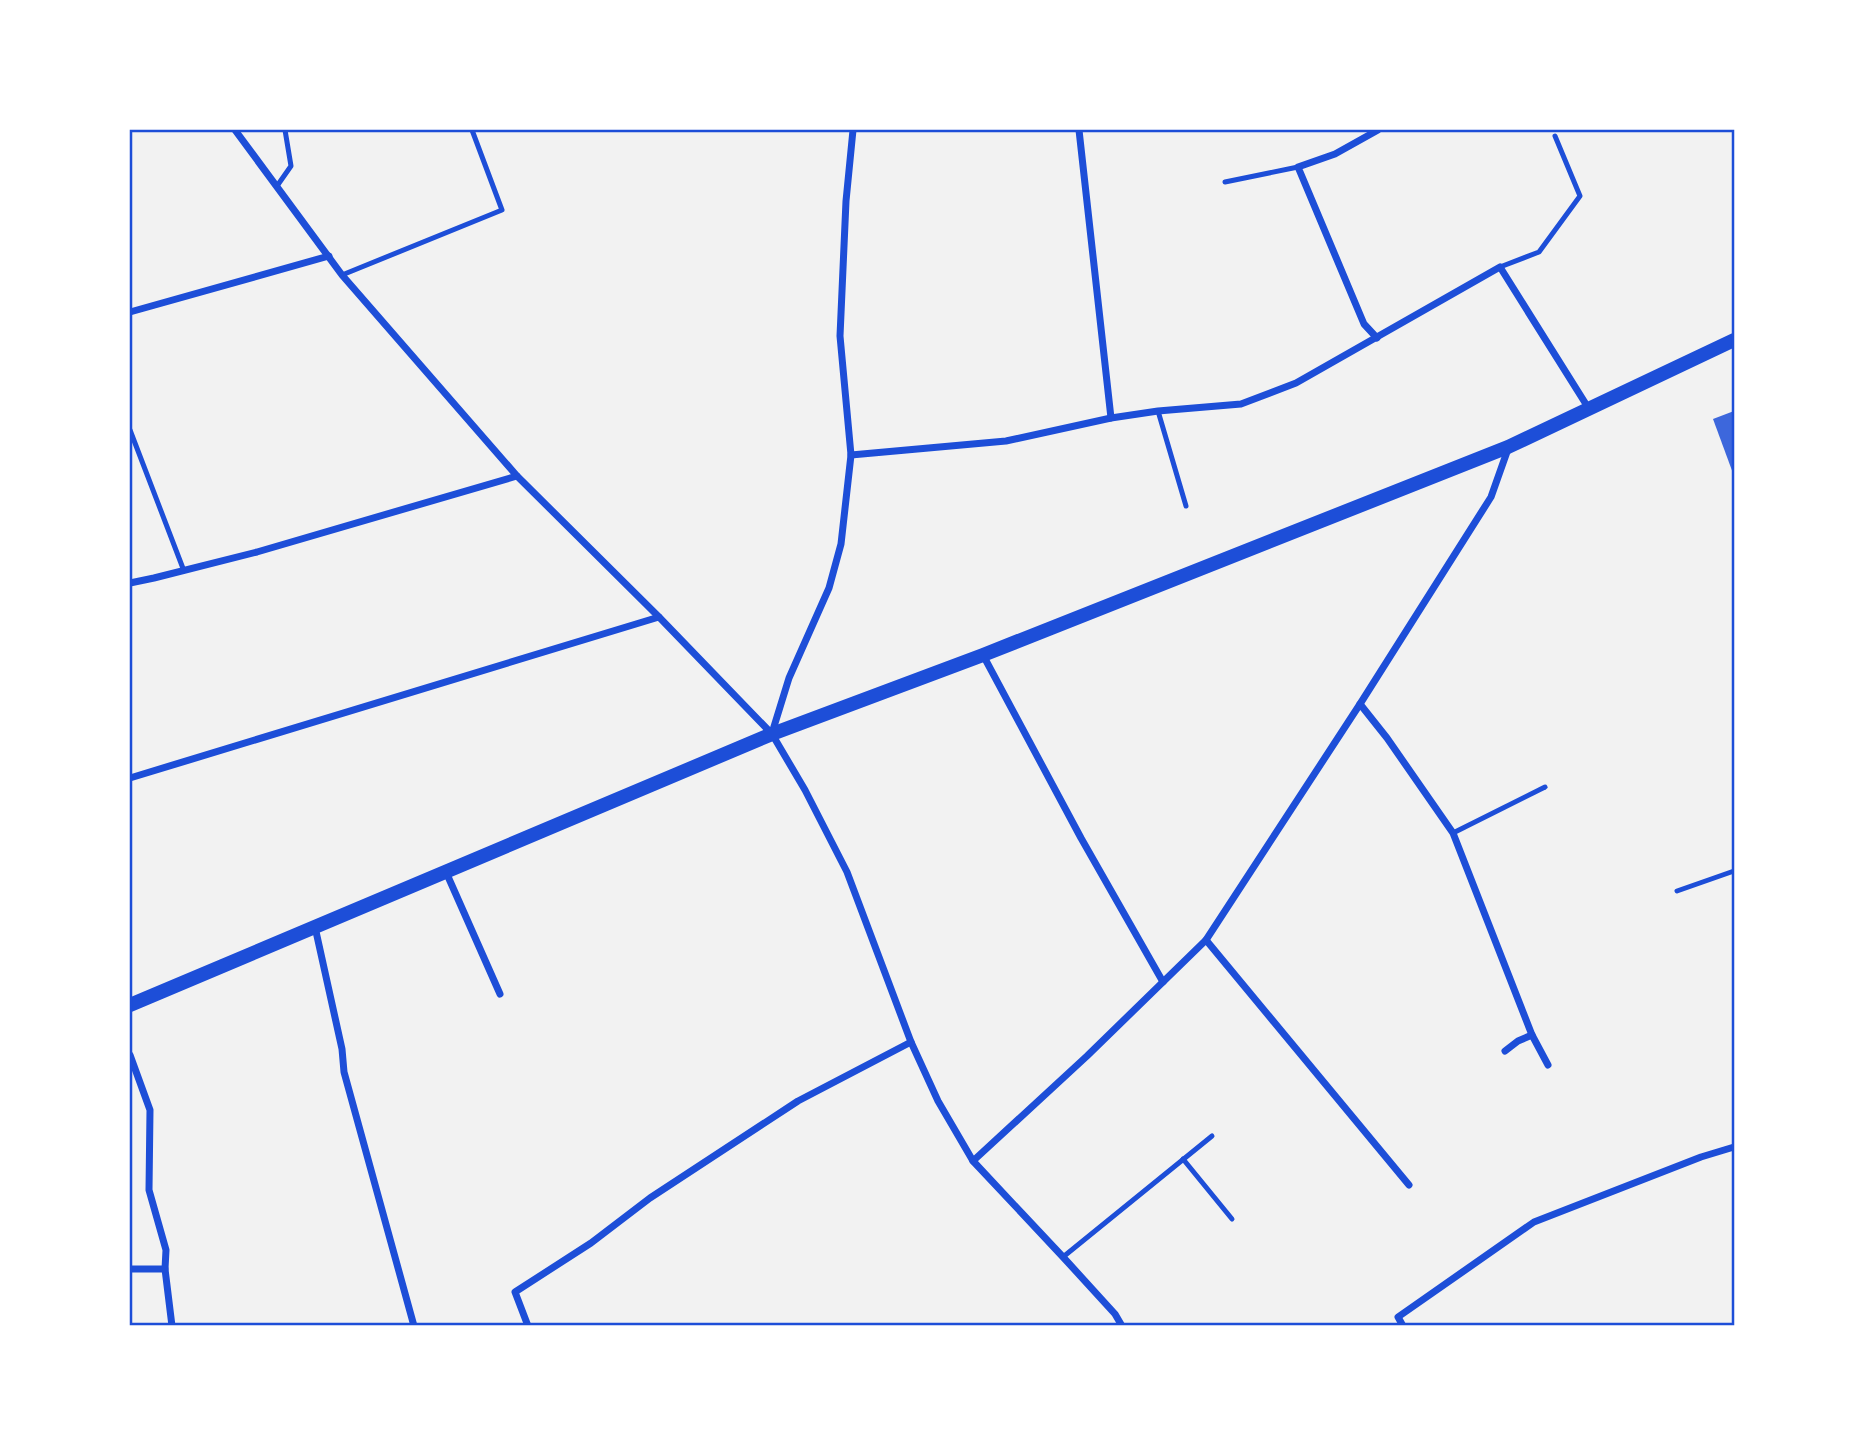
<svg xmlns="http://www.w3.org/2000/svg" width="1864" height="1455" viewBox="0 0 1864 1455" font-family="'PT Sans Narrow',sans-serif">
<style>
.building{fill:#3d67dc}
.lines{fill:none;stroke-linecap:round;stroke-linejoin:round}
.service{stroke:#1d4ed8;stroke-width:5}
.minor{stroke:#1d4ed8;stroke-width:7}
.secondary{stroke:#1d4ed8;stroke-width:14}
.neatline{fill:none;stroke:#1d4ed8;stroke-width:2.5}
</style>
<rect width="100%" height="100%" fill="#f2f2f2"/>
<polygon class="building" points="1734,411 1734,476 1713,419"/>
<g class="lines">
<g class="service">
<polyline points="1225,182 1298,167"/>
<polyline points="277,186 291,166 285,130"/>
<polyline points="1500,267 1539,252 1580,196 1555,136"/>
<polyline points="342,275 502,210 472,130"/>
<polyline points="1158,411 1186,506"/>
<polyline points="130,430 184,571"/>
<polyline points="1453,833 1545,787"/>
<polyline points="1677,891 1734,871"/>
<polyline points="1183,1159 1232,1219"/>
<polyline points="1063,1257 1212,1136"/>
</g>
<g class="minor">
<polyline points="235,130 342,275 517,476 659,617 772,734 805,790 847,872 911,1042 938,1101 973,1161 1063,1257 1115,1314 1122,1326"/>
<polyline points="1079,130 1111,418"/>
<polyline points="130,312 329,256"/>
<polyline points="1377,338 1364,324 1298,167 1335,154 1378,130"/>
<polyline points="851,455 1006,441 1111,418 1158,411 1241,404 1296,383 1500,267 1589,409"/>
<polyline points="130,583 154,578 257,552 517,476"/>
<polyline points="983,655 1081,838 1163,982"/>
<polyline points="1360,704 1387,738 1453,833 1532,1035 1548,1065"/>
<polyline points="772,733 789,678 829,588 841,544 851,455 840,336 846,201 853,130"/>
<polyline points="130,778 659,617"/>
<polyline points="446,872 500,994"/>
<polyline points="315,927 342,1049 344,1072 414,1326"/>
<polyline points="1206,940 1409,1185"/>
<polyline points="1505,1051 1518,1041 1532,1035"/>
<polyline points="130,1055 150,1110 149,1190 166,1250 165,1269 172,1326"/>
<polyline points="973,1161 1087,1056 1206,940 1360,704 1491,497 1508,449"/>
<polyline points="130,1269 165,1269"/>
<polyline points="528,1326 515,1292 591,1243 650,1198 798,1101 911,1042"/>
<polyline points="1403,1326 1398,1317 1534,1222 1701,1157 1734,1147"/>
</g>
<polyline class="secondary" points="130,1005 772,734 983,655 1508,447 1734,340"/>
</g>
<rect width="1864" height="1455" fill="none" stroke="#ffffff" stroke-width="262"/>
<rect x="131" y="131" width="1602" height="1193" class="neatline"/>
</svg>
